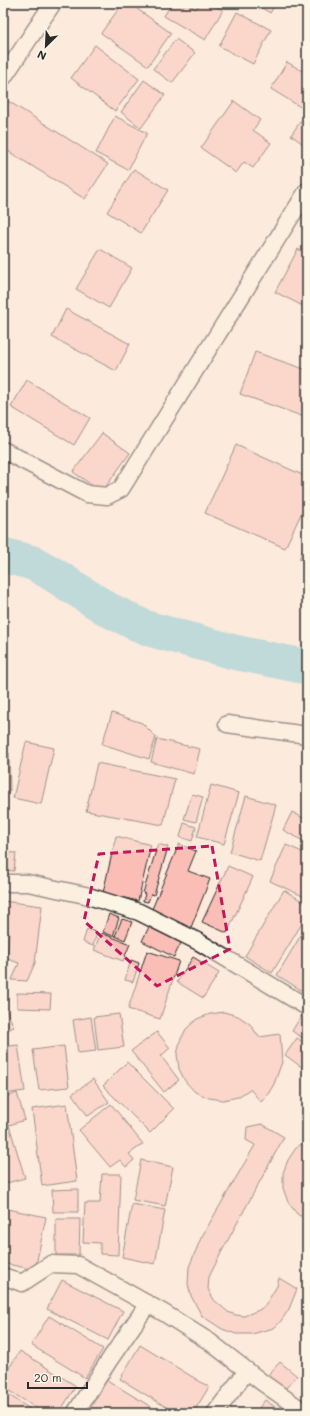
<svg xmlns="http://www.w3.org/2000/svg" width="310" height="1416" viewBox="0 0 310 1416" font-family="Mali,sans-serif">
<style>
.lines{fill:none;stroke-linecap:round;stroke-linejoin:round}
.river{stroke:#79c8d5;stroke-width:35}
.building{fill:#fabeb7;stroke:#2b2b2b}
.street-casing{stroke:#2b2b2b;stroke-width:19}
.street{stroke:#fcf5e5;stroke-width:16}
.marked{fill:none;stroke:#c2185b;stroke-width:3;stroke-dasharray:8 5;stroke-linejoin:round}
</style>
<rect width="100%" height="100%" fill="#fceadc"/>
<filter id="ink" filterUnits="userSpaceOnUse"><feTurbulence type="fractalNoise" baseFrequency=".025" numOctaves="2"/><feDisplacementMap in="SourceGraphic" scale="8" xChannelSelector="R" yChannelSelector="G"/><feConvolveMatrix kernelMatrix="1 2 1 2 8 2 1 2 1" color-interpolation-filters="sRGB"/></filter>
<g filter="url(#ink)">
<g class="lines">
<polyline class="river" points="3,555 33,563 51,573 107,609 146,628 234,652 307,667"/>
</g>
<g class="building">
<polygon points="123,3 129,3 171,33 148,66 101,33"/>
<polygon points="172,3 186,3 196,9 200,3 210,3 223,10 205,40 164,16"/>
<polygon points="254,3 276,3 270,13"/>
<polygon points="237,12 271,30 253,64 219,46"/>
<polygon points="176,39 195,53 172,83 153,69"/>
<polygon points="95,45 139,79 115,111 71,78"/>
<polygon points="287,62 307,74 307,111 271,89"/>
<polygon points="144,80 165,95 141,128 121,112"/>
<polygon points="8,101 108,164 85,199 3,148 3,109"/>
<polygon points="234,101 260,120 253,130 271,143 253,168 244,162 236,173 201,148"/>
<polygon points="307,112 307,144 306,146 291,135"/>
<polygon points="115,116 147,133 128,170 96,153"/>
<polygon points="134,169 168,190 141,233 107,212"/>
<polygon points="100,249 132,268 109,308 76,289"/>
<polygon points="298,249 307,254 307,298 303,306 275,292"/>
<polygon points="66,309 130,344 116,371 52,337"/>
<polygon points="255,352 307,370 307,418 240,394"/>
<polygon points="27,380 90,418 74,445 11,407"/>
<polygon points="102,433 130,453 102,492 73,472"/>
<polygon points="236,445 307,477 307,501 285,548 205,513"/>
<polygon points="307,541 307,562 299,559"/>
<polygon points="112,713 142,723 156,737 149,759 102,744"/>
<polygon points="157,739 200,749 194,774 151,762"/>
<polygon points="26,742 54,748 41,804 13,798"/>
<polygon points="3,746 3,753 9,753 10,791 3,791"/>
<polygon points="97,763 175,779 163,825 86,811"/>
<polygon points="211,785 239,793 224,844 197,837"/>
<polygon points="192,794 203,797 196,822 184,819"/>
<polygon points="246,796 276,805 260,861 230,852"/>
<polygon points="292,812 307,820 307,843 283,830"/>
<polygon points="184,823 196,827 192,841 180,837"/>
<polygon points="116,836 151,845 138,901 103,893"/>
<polygon points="158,844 168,847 154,895 151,894 148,902 143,901 145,894 143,893"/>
<polygon points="179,844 196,851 188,871 210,879 190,930 150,914"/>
<polygon points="286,845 307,854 307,898 270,881"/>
<polygon points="3,852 16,853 14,871 3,870"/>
<polygon points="228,866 253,877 227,933 202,922"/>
<polygon points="284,890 307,904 307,915 272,973 245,956"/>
<polygon points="3,901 42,906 35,963 27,981 12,980 19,963 7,959 9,933 3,932"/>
<polygon points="109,914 119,918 113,936 103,932"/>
<polygon points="122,919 132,922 125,940 115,936"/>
<polygon points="307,925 307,994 277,975"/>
<polygon points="149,927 181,943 174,957 142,941"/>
<polygon points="87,929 97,933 93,946 83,942"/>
<polygon points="101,933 130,944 123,961 94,950"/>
<polygon points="147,951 179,961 160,1019 128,1009"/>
<polygon points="193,957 219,973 203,998 177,982"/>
<polygon points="131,960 139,963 133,982 125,980"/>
<polygon points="17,993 51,994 50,1009 17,1008"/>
<polygon points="3,1003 14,1027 3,1032"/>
<polygon points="224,1012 238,1016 250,1024 259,1037 280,1034 282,1062 274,1084 268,1094 261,1102 250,1089 238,1097 223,1100 209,1098 195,1092 185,1081 179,1069 177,1055 180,1041 186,1029 197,1019 210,1014"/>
<polygon points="303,1013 307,1016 307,1041 292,1031"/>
<polygon points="119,1014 124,1047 98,1050 94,1017"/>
<polygon points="91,1017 96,1051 78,1053 73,1020"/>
<polygon points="157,1032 170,1048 161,1056 179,1080 164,1092 131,1051"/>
<polygon points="297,1038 307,1045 307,1071 285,1055"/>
<polygon points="18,1045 25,1091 4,1094 3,1047"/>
<polygon points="64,1046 69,1087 39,1090 33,1050"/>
<polygon points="127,1062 174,1109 150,1133 103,1086"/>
<polygon points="93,1079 109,1102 88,1116 72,1094"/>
<polygon points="17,1093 25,1120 9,1125 25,1178 3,1184 3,1098"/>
<polygon points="67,1104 77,1181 42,1186 32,1109"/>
<polygon points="111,1104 143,1144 129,1154 134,1160 126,1167 120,1160 110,1167 79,1130"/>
<polygon points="262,1124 284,1137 222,1251 209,1277 208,1289 214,1300 228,1312 236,1315 244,1316 259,1310 265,1306 277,1286 279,1278 297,1289 289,1309 281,1321 274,1328 252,1334 236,1334 222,1329 202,1316 191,1296 188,1284 189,1267 201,1238 255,1145 246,1140 247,1127"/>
<polygon points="307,1140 307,1220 297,1214 288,1202 283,1188 283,1173 288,1160 296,1148"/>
<polygon points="141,1160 173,1167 165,1206 133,1200"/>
<polygon points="102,1174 121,1174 118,1255 100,1254 100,1243 83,1242 85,1203 100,1203"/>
<polygon points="78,1189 78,1212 53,1212 52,1190"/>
<polygon points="132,1204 165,1210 155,1264 122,1257"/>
<polygon points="3,1208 46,1217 35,1270 3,1263"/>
<polygon points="56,1219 80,1219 79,1255 56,1255"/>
<polygon points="62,1280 123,1311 108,1340 47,1309"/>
<polygon points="49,1316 103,1349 85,1378 31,1345"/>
<polygon points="140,1345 209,1387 193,1413 176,1413 120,1379"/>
<polygon points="20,1351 76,1386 59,1413 44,1413 3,1387 3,1377"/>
<polygon points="280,1362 297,1376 284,1390 267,1376"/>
<polygon points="107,1380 161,1413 88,1412"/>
<polygon points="3,1391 36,1413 3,1413"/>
<polygon points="265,1400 278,1409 275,1413 255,1413"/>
</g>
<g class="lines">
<defs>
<g id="street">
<polyline points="3,78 53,3"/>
<polyline points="3,450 87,494 107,496 121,489 307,191"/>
<polyline points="227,724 307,735"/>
<polyline points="3,883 28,883 85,895 139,912 199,942 307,1007"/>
<polyline points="3,1276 22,1283 51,1264 78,1265 164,1313 210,1342 263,1383 306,1413"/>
<polyline points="75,1413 110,1359 148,1304"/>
<polyline points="215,1413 247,1371"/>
</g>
</defs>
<use href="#street" class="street-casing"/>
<use href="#street" class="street"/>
</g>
</g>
<path d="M0 0H310V1416H0ZM 212,846 L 230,949 L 157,986 L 84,921 L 99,854 Z" fill="#fceadc" fill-opacity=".55" fill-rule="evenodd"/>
<path class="marked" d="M 212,846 L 230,949 L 157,986 L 84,921 L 99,854 Z"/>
<rect width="310" height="1416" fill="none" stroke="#fcf5e5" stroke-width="16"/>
<rect x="8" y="8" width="294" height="1400" fill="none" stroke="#2b2b2b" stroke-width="1.5" filter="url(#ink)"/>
<g transform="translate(46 46) rotate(204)" stroke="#fcf5e5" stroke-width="3" paint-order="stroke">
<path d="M0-3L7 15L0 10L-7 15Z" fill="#2b2b2b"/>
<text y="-6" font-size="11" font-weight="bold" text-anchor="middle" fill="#2b2b2b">N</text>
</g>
<path d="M28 1382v6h59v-6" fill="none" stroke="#2b2b2b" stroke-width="2"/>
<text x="34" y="1382" font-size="12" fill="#2b2b2b" stroke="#fcf5e5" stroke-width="3" paint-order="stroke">20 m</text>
</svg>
